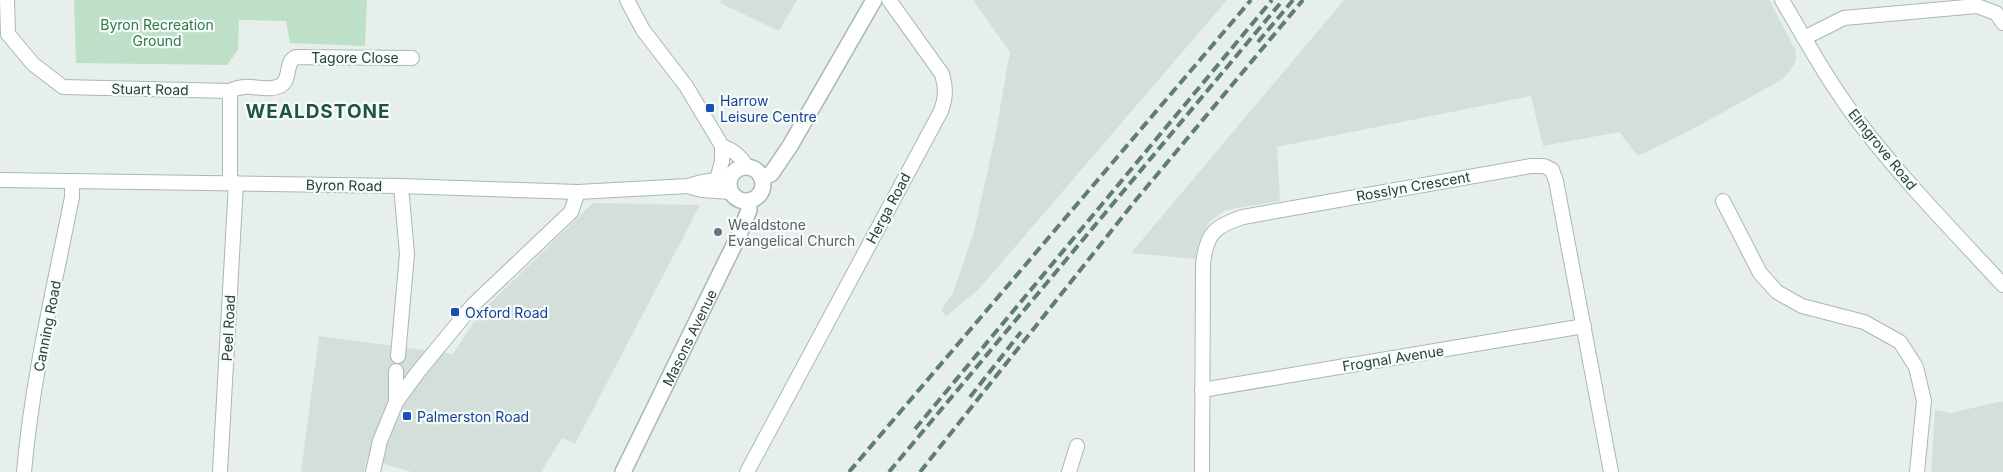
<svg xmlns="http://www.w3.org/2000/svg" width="2003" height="472" viewBox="0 0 2003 472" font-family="Inter,sans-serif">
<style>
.built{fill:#d4dfda}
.green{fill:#bfe0c8}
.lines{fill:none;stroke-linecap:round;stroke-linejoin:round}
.minor-casing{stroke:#a8b8b2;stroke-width:16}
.tertiary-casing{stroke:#a8b8b2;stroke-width:18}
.minor{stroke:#fff;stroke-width:14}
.tertiary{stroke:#fff;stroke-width:15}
.rail{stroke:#5f7d75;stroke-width:4;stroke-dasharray:10 5;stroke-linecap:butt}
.transit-dot{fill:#1a4fb4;stroke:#f7fbf9;stroke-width:2}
.worship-dot{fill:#6b7280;stroke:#f7fbf9;stroke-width:2}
.labels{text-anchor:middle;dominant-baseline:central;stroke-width:4.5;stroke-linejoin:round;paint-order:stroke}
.park-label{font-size:14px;fill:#2d7a4b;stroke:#f7fbf9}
.street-label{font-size:14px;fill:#24423a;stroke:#f7fbf9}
.transit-label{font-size:14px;fill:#164399;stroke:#f7fbf9;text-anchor:start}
.worship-label{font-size:14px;fill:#5b616d;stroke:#f7fbf9;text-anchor:start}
.district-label{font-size:19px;font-weight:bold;letter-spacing:1px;fill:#1f5548;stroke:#f7fbf9}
</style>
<rect width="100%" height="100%" fill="#e6efeb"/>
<g class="built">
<polygon points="721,0 797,0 779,31 720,3"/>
<polygon points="973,0 1227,0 978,290 946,316 941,310 953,293 974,232 995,137 1010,52"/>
<polygon points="1344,0 1769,0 1795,49 1796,57 1794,65 1783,79 1691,130 1638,156 1619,132 1543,146 1531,96 1277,147 1280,201 1225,210 1209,222 1198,244 1195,259 1131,253"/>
<polygon points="593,203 700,205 575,444 562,438 541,472 412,472 367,459 364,472 301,472 319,336 453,354 479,314"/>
<polygon points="1998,402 2003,402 2003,472 1931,472 1935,410 1951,413"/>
</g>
<polygon class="green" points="74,0 367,0 365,46 290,43 286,21 239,20 238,50 227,65 76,63"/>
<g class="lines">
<defs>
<g id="minor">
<polyline points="7,0 8,34"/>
<polyline points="627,0 643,30 686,86 722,146 722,161 717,180"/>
<path d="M 1782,0 C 1807,43 1831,86 1861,125 C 1904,181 1955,233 2003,285"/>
<path d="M 8,34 L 33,64 L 63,87 L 230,91 C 249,81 264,93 280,86 C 292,80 284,62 296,57 L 412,58"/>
<polyline points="1804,38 1844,18 1977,6 1996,13 2003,23"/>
<path d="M 722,146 C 733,150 741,156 747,167"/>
<polyline points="0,180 401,186 578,192 688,186 702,182 730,178"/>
<polyline points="230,183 230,91"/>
<polyline points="691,187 702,190 730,192"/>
<polyline points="1723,201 1760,273 1777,292 1802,306 1864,322 1900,342 1916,367 1924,401 1917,472"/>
<polyline points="398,356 407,254 401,186"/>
<polyline points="1202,390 1584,326"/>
<polyline points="396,402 418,372 473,305 571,212 578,192"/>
<path d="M 24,472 C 32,379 54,288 72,197 L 72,181"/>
<polyline points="220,472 236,183"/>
<polyline points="373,472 380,441 396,402 396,371"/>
<path d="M 747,472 L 941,111 C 946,97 946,88 942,74 L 889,0"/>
<polyline points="1069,472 1077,446"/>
<path d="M 1202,472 L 1203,265 C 1206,233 1215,226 1243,217 L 1531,166 L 1544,166 L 1552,170 L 1556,181 L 1611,472"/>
</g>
<g id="tertiary">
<circle cx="746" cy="184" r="17"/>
<polyline points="761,177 771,174 790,146 874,0"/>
<path id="s1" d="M 623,472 L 738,237 L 749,210 L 748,201"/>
</g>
</defs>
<use href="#minor" class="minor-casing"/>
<use href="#tertiary" class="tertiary-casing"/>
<use href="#minor" class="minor"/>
<use href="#tertiary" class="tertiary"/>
<g class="rail">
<polyline points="1258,42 1293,0"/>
<polyline points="970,397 1021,332"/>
<polyline points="915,429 1272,0"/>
<polyline points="849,472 1251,0"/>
<polyline points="889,472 1283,0"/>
<polyline points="920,472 1135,201 1303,0"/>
</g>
</g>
<g class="transit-dot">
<rect x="705" y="103" width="10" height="10" rx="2.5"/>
<rect x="450" y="307" width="10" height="10" rx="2.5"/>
<rect x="402" y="411" width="10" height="10" rx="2.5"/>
</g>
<circle class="worship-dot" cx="718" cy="232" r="5"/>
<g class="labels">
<g class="park-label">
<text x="157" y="24">Byron Recreation<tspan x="157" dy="16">Ground</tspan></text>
</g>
<g class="street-label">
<text x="355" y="57">Tagore Close</text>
<text transform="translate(150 89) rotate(1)">Stuart Road</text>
<text transform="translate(1883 149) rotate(51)">Elmgrove Road</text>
<text transform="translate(344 185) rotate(1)">Byron Road</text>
<text transform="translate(1413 186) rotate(-10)">Rosslyn Crescent</text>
<text transform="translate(888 208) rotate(-62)">Herga Road</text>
<text transform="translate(47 326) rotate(-79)">Canning Road</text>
<text transform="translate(228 328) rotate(-87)">Peel Road</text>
<text stroke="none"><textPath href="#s1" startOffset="150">Masons Avenue</textPath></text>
<text transform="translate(1393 358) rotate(-9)">Frognal Avenue</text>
</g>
<g class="transit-label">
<text x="720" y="100">Harrow<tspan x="720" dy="16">Leisure Centre</tspan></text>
<text x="465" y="312">Oxford Road</text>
<text x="417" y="416">Palmerston Road</text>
</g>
<g class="worship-label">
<text x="728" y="224">Wealdstone<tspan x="728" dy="16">Evangelical Church</tspan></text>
</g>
<g class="district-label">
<text x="318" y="111">WEALDSTONE</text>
</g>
</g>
</svg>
